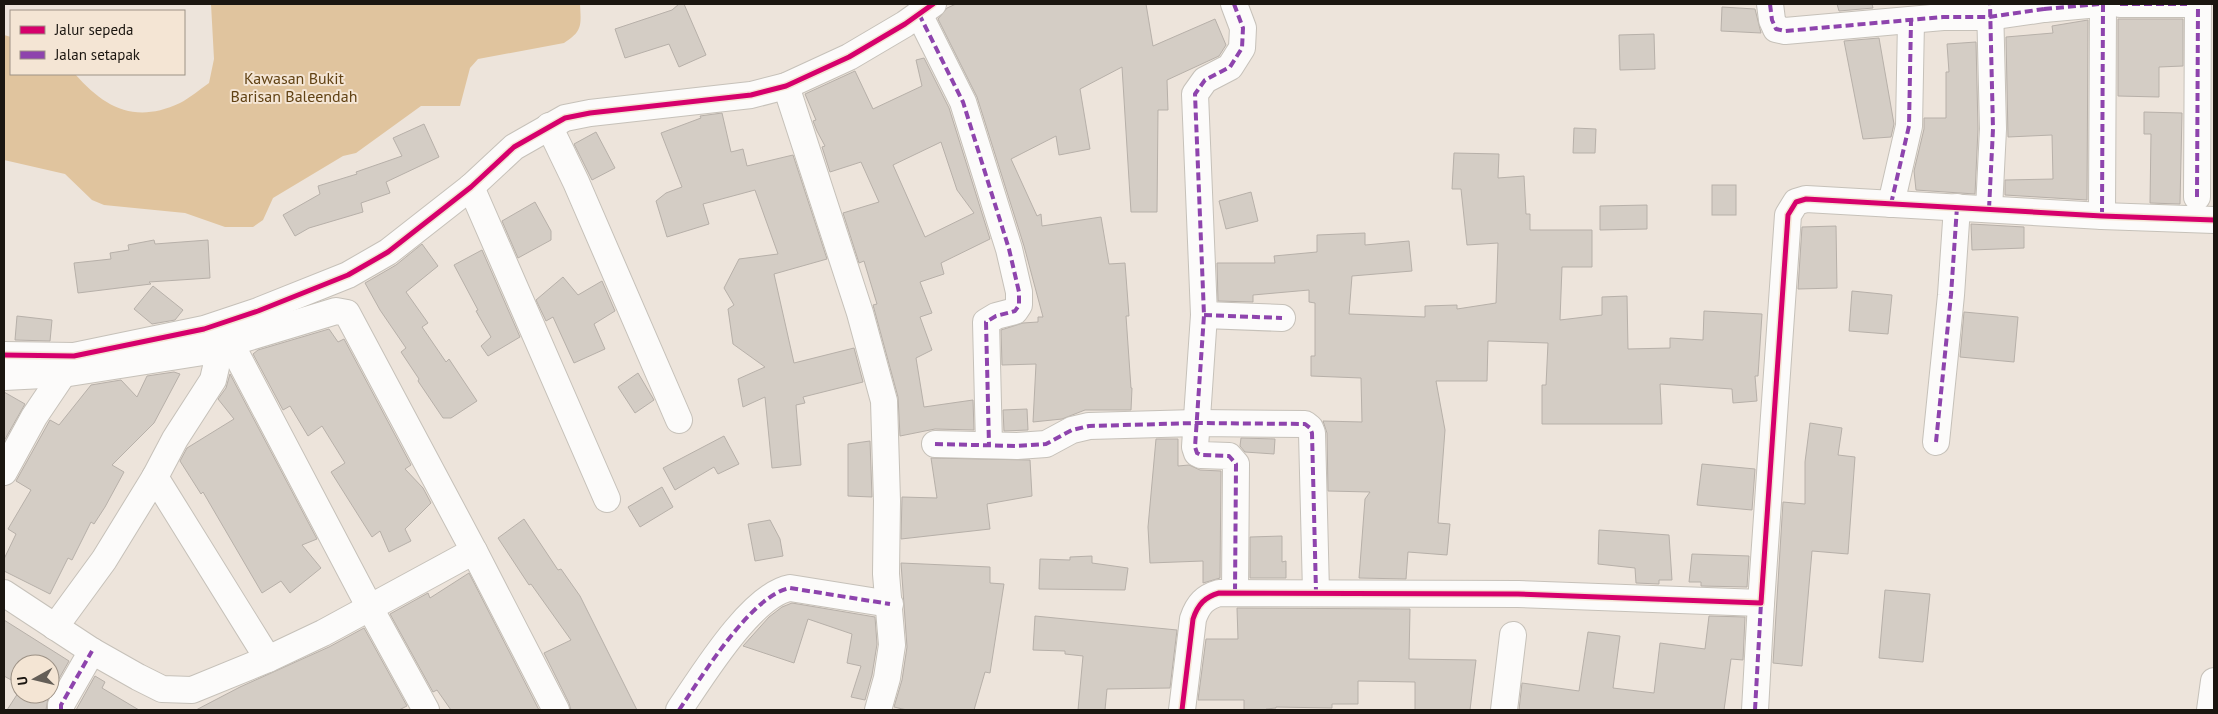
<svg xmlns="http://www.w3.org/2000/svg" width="2218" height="714" viewBox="0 0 2218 714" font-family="'PT Sans',sans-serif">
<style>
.forest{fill:#e0c49e}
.building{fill:#d4cdc5;stroke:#b7b0a9;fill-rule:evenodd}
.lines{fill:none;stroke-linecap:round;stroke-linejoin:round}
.street-casing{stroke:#c6c1b9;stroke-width:28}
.street{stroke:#fcfbfa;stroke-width:26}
.quiet{stroke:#8e44ad;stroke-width:4;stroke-dasharray:8 4;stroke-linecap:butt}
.cycleway-casing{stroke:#f4e5d4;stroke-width:8}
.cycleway{stroke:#d6006c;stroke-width:5}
.labels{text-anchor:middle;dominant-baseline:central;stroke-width:4;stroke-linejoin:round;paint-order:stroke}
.park-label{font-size:16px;fill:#614214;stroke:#f4e5d4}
</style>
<rect width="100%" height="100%" fill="#ede4db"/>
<path class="forest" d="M 211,4 L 580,4 C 581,25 583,31 564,43 L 478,59 L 470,68 L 460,106 L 421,106 L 356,153 L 343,156 L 273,198 L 263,220 L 253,227 L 225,227 L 185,213 L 104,205 L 92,200 L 65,174 L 4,160 L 4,35 L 11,37 L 11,74 L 75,74 C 105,108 135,124 180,103 C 190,98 200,89 209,83 L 214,59 Z"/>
<g class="building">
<polygon points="679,4 684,4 706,55 679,67 669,44 625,58 615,29 672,10"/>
<polygon points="956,4 1146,4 1153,46 1215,19 1226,45 1219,56 1167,80 1168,110 1158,110 1157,212 1131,212 1122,67 1080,89 1090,149 1059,155 1056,136 1011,159 1037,216 1041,214 1042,226 1101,217 1109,264 1125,263 1129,316 1126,316 1131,388 1132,388 1131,410 1085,410 1062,419 1033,422 1036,364 1002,365 1001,330 1023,323 1038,322 1038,317 1043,317 1024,246 977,97 938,19 947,8"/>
<polygon points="1837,4 1872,4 1873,8 1839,11"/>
<polygon points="1722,7 1755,9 1761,33 1721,31"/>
<polygon points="2118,19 2183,19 2183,66 2159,67 2159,97 2118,96"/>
<polygon points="2088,20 2087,200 2005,195 2005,180 2053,179 2052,135 2008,137 2006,37 2053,33 2052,26"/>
<polygon points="1654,34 1655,69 1620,70 1619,35"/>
<polygon points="1879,38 1894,124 1891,137 1863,139 1844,41"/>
<polygon points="1976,42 1978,129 1975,194 1916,190 1914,171 1924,129 1924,118 1946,118 1946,72 1949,72 1947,44"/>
<path d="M 924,58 L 949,108 L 990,239 L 941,263 L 944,274 L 920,282 L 932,313 L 920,317 L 932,350 L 916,358 L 924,407 L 973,400 L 974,430 L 935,429 L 900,436 L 898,397 L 873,305 L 877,304 L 864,261 L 859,263 L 843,213 L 879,202 L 861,162 L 830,172 L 822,147 L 825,146 L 817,131 L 813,121 L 816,120 L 805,94 L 855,71 L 873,109 L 922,86 L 916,60 ZM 941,142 L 957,190 L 974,213 L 925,237 L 893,165 Z"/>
<polygon points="2144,112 2182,113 2180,204 2150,203 2151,134 2144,134"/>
<polygon points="722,113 731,152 743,149 747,166 793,155 827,259 774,274 794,363 854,348 863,382 803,397 805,403 796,405 801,465 772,468 765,397 743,407 738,379 765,367 733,344 728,309 734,305 724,288 739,259 778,254 755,190 703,204 709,224 667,237 656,201 666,193 682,187 661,133 701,118 700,116"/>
<polygon points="424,124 439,157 386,182 390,193 361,203 363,212 309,228 295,236 283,215 320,194 318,186 357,174 356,172 402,156 393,138"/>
<polygon points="1574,128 1596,129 1595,153 1573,153"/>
<polygon points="596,132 615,168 592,180 574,144"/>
<polygon points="1454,153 1499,154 1498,178 1524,176 1526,214 1530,214 1530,230 1592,230 1592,267 1562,267 1560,320 1602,315 1602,297 1627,296 1628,349 1670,348 1670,338 1703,340 1704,311 1762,314 1758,376 1755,376 1757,401 1733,403 1732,389 1660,384 1662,424 1542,424 1542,385 1546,385 1548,343 1488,341 1487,381 1436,381 1445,430 1438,523 1450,524 1447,555 1408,552 1406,579 1359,578 1365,499 1370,492 1328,491 1327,433 1323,421 1362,422 1361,378 1311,376 1311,356 1315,356 1315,303 1309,302 1309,290 1253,295 1253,302 1218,301 1217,263 1275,263 1274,256 1317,252 1317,235 1365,233 1365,245 1409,241 1412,271 1352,276 1349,314 1425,317 1425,306 1457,305 1457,309 1496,303 1498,243 1467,245 1461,189 1452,189"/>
<rect x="1712" y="185" width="24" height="30"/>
<polygon points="1251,192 1258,221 1226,229 1219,201"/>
<polygon points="535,202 551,231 551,240 518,258 502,221"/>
<polygon points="1647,205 1647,229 1600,230 1600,206"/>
<polygon points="1971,224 2024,227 2024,248 1972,250"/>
<polygon points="1836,226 1837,288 1798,289 1802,227"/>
<polygon points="154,240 155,244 208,240 210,278 149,282 151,284 78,293 74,263 111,259 110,253 129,250 128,245"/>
<polygon points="422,244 438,266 406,292 428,323 422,327 446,362 449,359 477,401 451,418 443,418 418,381 419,379 401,352 406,348 380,310 365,283 396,265"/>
<polygon points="482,250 520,337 488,356 481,346 491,337 476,311 478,310 454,265"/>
<polygon points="563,277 578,295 602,281 615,311 594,324 605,349 574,363 553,317 546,321 536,300"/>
<polygon points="153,286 183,310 175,320 152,324 134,309"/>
<polygon points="1852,291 1892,295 1888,334 1849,331"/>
<polygon points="1964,312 2018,317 2014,362 1960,357"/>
<polygon points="17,316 52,320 50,341 15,340"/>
<polygon points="329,329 338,342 344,339 411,465 405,469 423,488 431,503 405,529 411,541 389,552 380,531 372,537 331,472 345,463 322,426 308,436 290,406 283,410 253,354 258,350"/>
<polygon points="174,372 180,374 154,423 112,465 124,472 105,507 94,524 91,522 72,560 68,558 50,594 4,571 4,559 16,534 8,529 31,490 16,481 50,420 59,425 91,385 121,380 137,397 147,376"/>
<polygon points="638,373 654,400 635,413 618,387"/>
<polygon points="230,374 317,539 302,545 321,568 290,593 281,581 262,593 203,492 201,494 180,461 187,448 234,419 218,399 226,388"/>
<polygon points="4,392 25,404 4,441"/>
<polygon points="1027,409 1028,430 1004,431 1003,410"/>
<polygon points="1810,423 1842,428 1838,455 1855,457 1848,554 1812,551 1802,666 1773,663 1783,502 1805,504 1805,462"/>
<polygon points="724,436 739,464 718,474 714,467 675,490 663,468"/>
<polygon points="1241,438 1275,439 1274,454 1245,452 1240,446"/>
<polygon points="1156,439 1178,439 1178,466 1189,465 1200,470 1221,471 1220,578 1203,583 1203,561 1150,563 1148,527"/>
<polygon points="870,441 872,497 848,496 848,444"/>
<polygon points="931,458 1030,460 1032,496 987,504 990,529 901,539 902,497 937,498"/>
<polygon points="1702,464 1755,469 1752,510 1697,505"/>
<polygon points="662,487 673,507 640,527 628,507"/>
<polygon points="524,519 558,570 561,569 580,596 637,710 571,710 569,703 544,653 571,640 531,584 529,585 498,538"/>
<polygon points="770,520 780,539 783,556 755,561 748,524"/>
<polygon points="1599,530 1669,535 1672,580 1659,580 1659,584 1636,583 1635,568 1598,564"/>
<polygon points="1282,536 1282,562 1286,561 1286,578 1250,578 1250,537"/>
<polygon points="1692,554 1749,556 1747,587 1701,586 1701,582 1689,582"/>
<polygon points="1092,556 1092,563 1128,568 1125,590 1039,589 1040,559 1070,560 1070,557"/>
<polygon points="901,563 990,567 990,583 1004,584 990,673 985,672 974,710 907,710 894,707 902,680 907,647"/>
<polygon points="469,573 539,710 451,710 437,690 433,692 390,614 428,593 430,598"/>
<polygon points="1885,590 1930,594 1923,662 1879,658"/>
<polygon points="792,603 875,617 877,644 872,675 865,700 851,697 861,666 847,663 852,634 808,619 794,663 743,646 769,617 782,607"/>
<polygon points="1237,608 1410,609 1409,659 1476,660 1470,710 1415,710 1415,682 1358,681 1358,704 1332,704 1332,708 1276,707 1276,708 1266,709 1266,710 1244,710 1244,700 1198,700 1206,639 1238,639"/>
<polygon points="1035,616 1177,630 1170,688 1107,689 1105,710 1078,710 1083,656 1065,654 1065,651 1033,650"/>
<polygon points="1709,616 1745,617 1743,660 1731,659 1724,710 1519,710 1522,683 1579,691 1588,632 1620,636 1613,688 1654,693 1660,643 1705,649"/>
<polygon points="4,620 69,661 48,698 46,710 7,710 20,690 20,694 50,694 50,664 20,664 20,685 4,676"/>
<polygon points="364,628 407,706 399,710 196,710 240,687 329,647"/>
<polygon points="95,676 105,682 102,688 139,710 76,710"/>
</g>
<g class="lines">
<defs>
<g id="street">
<polyline points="1234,4 1243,28 1242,48 1230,67 1205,80 1195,94 1204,315 1195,447 1197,453 1201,455 1229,456 1236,464 1235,593"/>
<polyline points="1770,4 1772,20 1776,29 1785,31 1943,17 1989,17 2044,9 2045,4"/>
<polyline points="2120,4 2187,4"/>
<polyline points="2044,9 2099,4"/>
<polyline points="919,14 963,102 1009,249 1019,292 1019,305 1015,311 996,316 986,322 989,445"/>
<polyline points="786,86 860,313 884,401 887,501 886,574 892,645 887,678 878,710"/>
<polyline points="549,126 576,182 679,420"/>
<polyline points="471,187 607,499"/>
<polyline points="2197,197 2198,4"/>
<polyline points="1891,204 1909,126 1911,21"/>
<polyline points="1989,209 1993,129 1990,4"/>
<polyline points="2102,216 2103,4"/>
<polyline points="1204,315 1282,318"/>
<polyline points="231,344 370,608 426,710"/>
<polyline points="4,355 74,356 204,329 258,311 348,275 388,252 471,187 514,147 565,118 590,113 751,95 786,86 849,57 905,24 933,4"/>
<polyline points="4,377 63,374 216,350 240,340 336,311 347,313 474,551"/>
<polyline points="1936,442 1951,295 1957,207"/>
<polyline points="935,444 1017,446 1046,444 1072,430 1089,426 1196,423 1305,424 1310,428 1312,433 1316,592"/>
<polyline points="4,472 34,417 63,374"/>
<polyline points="155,477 268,659"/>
<polyline points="4,593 92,651 138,677 162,689 192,690 268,659 323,633 474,551 556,710"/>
<polyline points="55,627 104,560 155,477 175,439 213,380 216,367 216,350"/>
<polyline points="61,710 61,705 92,651"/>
<path d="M 679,710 C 701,678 751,595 790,588 L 890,604"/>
<path d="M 1182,710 L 1193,619 C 1198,604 1205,597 1219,593 L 1518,594 L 1761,603 L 1788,215 L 1796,202 L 1806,199 L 2102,216 L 2214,220"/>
<polyline points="1504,710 1513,635"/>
<polyline points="1755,710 1761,603"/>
<polyline points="2210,710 2214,681"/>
</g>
</defs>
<use href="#street" class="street-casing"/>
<use href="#street" class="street"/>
<g class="quiet">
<polyline points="1234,4 1243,28 1242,48 1230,67 1205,80 1195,94 1204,315 1195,447 1197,453 1201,455 1229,456 1236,464 1235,593"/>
<polyline points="1770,4 1772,20 1776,29 1785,31 1943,17 1989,17 2044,9 2045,4"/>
<polyline points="2120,4 2187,4"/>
<polyline points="2044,9 2099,4"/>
<polyline points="919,14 963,102 1009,249 1019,292 1019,305 1015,311 996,316 986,322 989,445"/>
<polyline points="2197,197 2198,4"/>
<polyline points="1891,204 1909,126 1911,21"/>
<polyline points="1989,209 1993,129 1990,4"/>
<polyline points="2102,216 2103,4"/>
<polyline points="1204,315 1282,318"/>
<polyline points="1936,442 1951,295 1957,207"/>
<polyline points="935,444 1017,446 1046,444 1072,430 1089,426 1196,423 1305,424 1310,428 1312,433 1316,592"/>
<polyline points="61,710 61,705 92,651"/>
<path d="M 679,710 C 701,678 751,595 790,588 L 890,604"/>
<polyline points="1755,710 1761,603"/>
</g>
<defs>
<g id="cycleway">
<polyline points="4,355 74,356 204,329 258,311 348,275 388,252 471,187 514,147 565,118 590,113 751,95 786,86 849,57 905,24 933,4"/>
<path d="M 1182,710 L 1193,619 C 1198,604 1205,597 1219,593 L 1518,594 L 1761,603 L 1788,215 L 1796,202 L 1806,199 L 2102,216 L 2214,220"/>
</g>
</defs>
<use href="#cycleway" class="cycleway-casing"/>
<use href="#cycleway" class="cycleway"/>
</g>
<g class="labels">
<g class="park-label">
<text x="294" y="78">Kawasan Bukit<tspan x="294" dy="18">Barisan Baleendah</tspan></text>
</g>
</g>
<rect width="2218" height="714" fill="none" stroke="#1b1610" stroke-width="10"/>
<rect x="10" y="10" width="175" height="65" fill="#f4e5d4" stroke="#9d9286"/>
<rect x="20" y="26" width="25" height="8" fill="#d6006c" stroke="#9d9286"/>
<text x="55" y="35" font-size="15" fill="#1b1610">Jalur sepeda</text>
<rect x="20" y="51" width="25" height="8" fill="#8e44ad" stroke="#9d9286"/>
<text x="55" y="60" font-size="15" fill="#1b1610">Jalan setapak</text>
<g transform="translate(35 679) rotate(262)"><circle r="24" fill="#f4e5d4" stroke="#9d9286"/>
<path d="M0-4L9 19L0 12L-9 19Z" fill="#645e57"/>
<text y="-8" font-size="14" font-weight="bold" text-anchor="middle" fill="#1b1610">U</text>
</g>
</svg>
